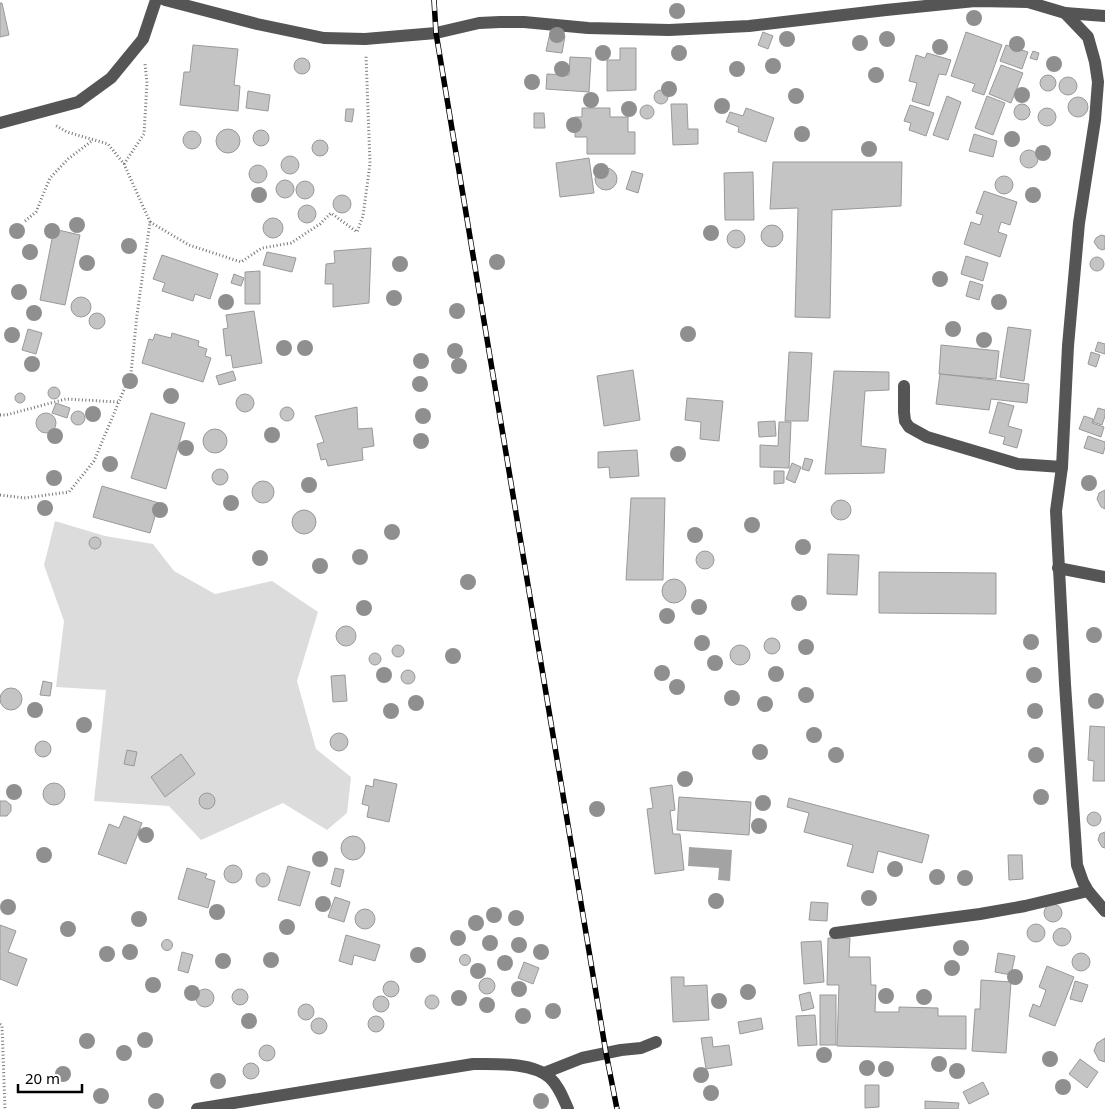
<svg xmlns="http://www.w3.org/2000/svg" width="1105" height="1109" viewBox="0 0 1105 1109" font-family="'Noto Sans',sans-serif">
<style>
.green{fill:#dcdcdc}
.water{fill:#a3a3a3}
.building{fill:#c4c4c4;stroke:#999}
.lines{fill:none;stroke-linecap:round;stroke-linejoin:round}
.path{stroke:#777;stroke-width:3;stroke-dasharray:1 2.5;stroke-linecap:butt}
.minor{stroke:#555;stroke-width:12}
.rail-casing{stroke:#000;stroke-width:5.5}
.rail{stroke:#fff;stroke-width:4;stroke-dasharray:11;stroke-linecap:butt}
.tree{fill:#8f8f8f}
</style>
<rect width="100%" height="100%" fill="#fff"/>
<polygon class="green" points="55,521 105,536 153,544 174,571 215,594 272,581 318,612 297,681 316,749 351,777 347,813 327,830 283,803 201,840 169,806 94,801 106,690 56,687 64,621 44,565"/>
<polygon class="water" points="689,847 732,850 730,881 718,880 719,868 688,866"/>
<g class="building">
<polygon points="0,3 2,3 9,35 0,37"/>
<polygon points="763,32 773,36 768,49 758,45"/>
<polygon points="966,32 1002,45 984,95 972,91 975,84 951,76"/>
<polygon points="550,33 565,36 562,53 546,51"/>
<polygon points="193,45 238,49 234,85 240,86 238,111 180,105 184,72 190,72"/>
<polygon points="1006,45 1028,52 1022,69 1000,61"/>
<polygon points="620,48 636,48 636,90 607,91 607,60 620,60"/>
<polygon points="1033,51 1039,53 1037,60 1030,58"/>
<polygon points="927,53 951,60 946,75 939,74 929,106 912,101 917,83 909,81 916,55 925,58"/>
<polygon points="570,57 591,58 589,92 546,89 547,74 569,75"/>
<circle cx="302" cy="66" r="8"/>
<polygon points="1001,65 1023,73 1011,103 989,94"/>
<circle cx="1048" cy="83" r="8"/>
<circle cx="1068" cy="86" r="9"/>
<circle cx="661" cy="97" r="7"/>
<polygon points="248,91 270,95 268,111 246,108"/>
<polygon points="947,96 961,102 948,140 933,135"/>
<polygon points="987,96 1005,103 993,135 975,128"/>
<circle cx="1078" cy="107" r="10"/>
<polygon points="671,104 687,104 688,129 698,129 698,144 673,145"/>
<circle cx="1022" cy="112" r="8"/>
<polygon points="910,105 934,113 926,136 909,130 911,123 904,121"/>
<circle cx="647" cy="112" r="7"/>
<polygon points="582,108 610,108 610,117 628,117 628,132 635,132 635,154 587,154 587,137 575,137 575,117 582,117"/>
<polygon points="746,108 774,118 766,142 738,132 739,127 726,122 730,112 743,116"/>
<circle cx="1047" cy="117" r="9"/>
<polygon points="346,109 354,109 352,122 345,121"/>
<polygon points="534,113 544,113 545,128 534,128"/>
<circle cx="228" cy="141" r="12"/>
<circle cx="261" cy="138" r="8"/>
<circle cx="192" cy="140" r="9"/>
<polygon points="974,134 997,141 993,157 969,151"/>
<circle cx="320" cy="148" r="8"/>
<circle cx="1029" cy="159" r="9"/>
<circle cx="290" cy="165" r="9"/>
<polygon points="589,158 594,193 560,197 556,163"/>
<polygon points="773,162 902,162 901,206 832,210 830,318 795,317 798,208 770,209"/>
<circle cx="258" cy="174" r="9"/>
<circle cx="606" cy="179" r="11"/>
<polygon points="632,171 643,174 638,193 626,189"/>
<polygon points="753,172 754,220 725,220 724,173"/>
<circle cx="1004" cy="185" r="9"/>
<circle cx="285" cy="189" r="9"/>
<circle cx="305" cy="190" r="9"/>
<polygon points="984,191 1017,202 1010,225 1001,222 998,232 1007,235 1000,257 964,244 971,222 980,225 983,215 976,213"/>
<circle cx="342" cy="204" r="9"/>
<circle cx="307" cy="214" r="9"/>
<circle cx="273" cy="228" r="10"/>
<circle cx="772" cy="236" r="11"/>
<polygon points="54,229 80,235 65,305 40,300"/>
<circle cx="736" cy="239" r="9"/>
<polygon points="1101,235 1105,236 1105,249 1102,250 1098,248 1094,242 1096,238"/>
<polygon points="371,248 369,303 333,307 333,284 325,284 326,264 335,263 334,251"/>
<polygon points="267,252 296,258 292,272 263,265"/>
<polygon points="162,255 218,274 210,299 195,294 193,301 162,291 165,283 153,279"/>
<polygon points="966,256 988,263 983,281 961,274"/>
<circle cx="1097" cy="264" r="7"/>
<polygon points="260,271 260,304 245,304 245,272"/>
<polygon points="234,274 244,278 241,286 231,283"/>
<polygon points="970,281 983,285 979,300 966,296"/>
<circle cx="81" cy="307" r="10"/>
<polygon points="254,311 262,363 233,368 231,355 226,356 223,329 228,328 226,315"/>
<circle cx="97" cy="321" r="8"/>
<polygon points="1008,327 1031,330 1024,381 1000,377"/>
<polygon points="28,329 42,333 36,354 22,350"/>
<polygon points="172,333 199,341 198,346 207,349 205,356 211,358 203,382 142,363 149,339 153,340 155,334 171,338"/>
<polygon points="1098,342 1105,344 1105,354 1095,351"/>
<polygon points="941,345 999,351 996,379 939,374"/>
<polygon points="789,352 812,353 808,421 785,421"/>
<polygon points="1091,352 1100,355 1096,367 1088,364"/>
<polygon points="633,370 640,420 604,426 597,376"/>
<polygon points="233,371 236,380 219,385 216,376"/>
<polygon points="834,371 889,372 889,390 865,391 861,446 886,449 884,473 825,474"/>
<polygon points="940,374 1029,384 1027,403 991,399 989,410 936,404"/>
<circle cx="54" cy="393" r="6"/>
<circle cx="20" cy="398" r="5"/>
<circle cx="245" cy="403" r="9"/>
<polygon points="687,398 723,401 719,441 700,439 701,422 685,420"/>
<polygon points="998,402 1014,406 1008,426 1022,430 1017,448 1003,444 1005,437 989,433"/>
<polygon points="56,403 70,408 67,418 52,413"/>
<polygon points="357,407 358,429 372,428 374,446 362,448 363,460 328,466 326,459 321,460 317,444 324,442 315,416"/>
<circle cx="287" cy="414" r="7"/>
<polygon points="1098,408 1105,410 1105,416 1102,425 1093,422"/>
<circle cx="78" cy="418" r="7"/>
<polygon points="151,413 185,423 166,489 131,478"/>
<circle cx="46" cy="423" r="10"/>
<polygon points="1084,416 1093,419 1092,423 1104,427 1101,437 1079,429"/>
<polygon points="775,421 776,436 759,437 758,422"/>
<polygon points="779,422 791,422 789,468 760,467 760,445 778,446"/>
<circle cx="215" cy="441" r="12"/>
<polygon points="1088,436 1105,442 1105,447 1103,454 1084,448"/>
<polygon points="637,450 639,476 610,478 609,467 598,468 598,452"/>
<polygon points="805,458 813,460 809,471 802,469"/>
<polygon points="792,463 801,467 795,483 786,479"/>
<circle cx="220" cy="477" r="8"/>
<polygon points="774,471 784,471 784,483 774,484"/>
<circle cx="263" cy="492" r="11"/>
<polygon points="102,486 159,503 150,533 93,517"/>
<polygon points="1105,490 1105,509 1101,507 1097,499 1099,493"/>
<polygon points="631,498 665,498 663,580 626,580"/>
<circle cx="841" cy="510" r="10"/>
<circle cx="304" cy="522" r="12"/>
<circle cx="95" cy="543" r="6"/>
<circle cx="705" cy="560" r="9"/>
<polygon points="828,554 859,555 857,595 827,594"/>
<polygon points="879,572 996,573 996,614 879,613"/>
<circle cx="674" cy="591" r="12"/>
<circle cx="346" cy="636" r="10"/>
<circle cx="772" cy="646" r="8"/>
<circle cx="398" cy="651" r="6"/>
<circle cx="740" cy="655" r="10"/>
<circle cx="375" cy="659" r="6"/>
<circle cx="408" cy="677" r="7"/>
<polygon points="345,675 347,701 333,702 331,676"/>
<polygon points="43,681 52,683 50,696 40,695"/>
<circle cx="11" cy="699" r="11"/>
<polygon points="1090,726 1105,727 1105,781 1093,781 1094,761 1088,760"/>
<circle cx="339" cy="742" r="9"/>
<circle cx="43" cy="749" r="8"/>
<polygon points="127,750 137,752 134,766 124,764"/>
<polygon points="181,754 195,774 165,797 151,777"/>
<polygon points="374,779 397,784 389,822 367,817 369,806 362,804 366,785 373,787"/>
<circle cx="54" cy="794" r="11"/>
<polygon points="672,785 675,810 670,811 673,834 680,834 684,870 655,874 647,809 653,808 650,788"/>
<circle cx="207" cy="801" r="8"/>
<polygon points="679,797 751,802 749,835 677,830"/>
<polygon points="789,798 929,835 922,863 878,851 873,873 847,866 853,845 804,832 809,813 787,807"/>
<polygon points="0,801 6,801 11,805 11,811 7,816 0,816"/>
<circle cx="1094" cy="819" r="7"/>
<polygon points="124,816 142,823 126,864 98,854 109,824 119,828"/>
<polygon points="1105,832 1105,848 1102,847 1098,840 1100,834"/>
<circle cx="353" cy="848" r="12"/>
<polygon points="1008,855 1022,855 1023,879 1009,880"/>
<circle cx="233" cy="874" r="9"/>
<polygon points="288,866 310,872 300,906 278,900"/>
<polygon points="187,868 207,874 205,878 215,881 208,908 178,899"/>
<polygon points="335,868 344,870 340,887 331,884"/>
<circle cx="263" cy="880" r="7"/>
<polygon points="335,897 350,902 344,922 328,917"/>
<polygon points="811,902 828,903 827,921 809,920"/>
<circle cx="1053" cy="913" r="9"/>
<circle cx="365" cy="919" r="10"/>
<circle cx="1036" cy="933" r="9"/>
<polygon points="0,925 16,931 8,952 27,959 17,986 0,979"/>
<circle cx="1062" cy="937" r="9"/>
<polygon points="346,935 380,945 375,961 354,955 352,965 339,961"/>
<polygon points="828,938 850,938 849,957 870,957 871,985 876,985 875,1012 899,1012 899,1007 938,1008 938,1016 966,1016 966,1049 837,1046 839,985 827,985"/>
<circle cx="167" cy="945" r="5.5"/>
<polygon points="821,941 824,982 804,984 801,942"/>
<polygon points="182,952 193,955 188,973 178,970"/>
<polygon points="998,953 1015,956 1011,975 995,972"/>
<circle cx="1081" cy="962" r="9"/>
<circle cx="465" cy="960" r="5.5"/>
<polygon points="524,962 539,968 533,984 518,978"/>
<polygon points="1047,966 1074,977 1055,1026 1029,1016 1033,1004 1040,1007 1046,990 1039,987"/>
<polygon points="671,977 684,977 684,986 707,985 709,1020 673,1022"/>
<circle cx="487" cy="986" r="8"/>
<polygon points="981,980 1011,982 1006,1053 972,1051 975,1009 980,1009"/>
<circle cx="391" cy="989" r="8"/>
<polygon points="1075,981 1088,985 1082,1002 1070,999"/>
<circle cx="240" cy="997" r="8"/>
<circle cx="205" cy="998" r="9"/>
<polygon points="810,992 814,1008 802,1011 799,995"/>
<circle cx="432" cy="1002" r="7"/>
<rect x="820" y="995" width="16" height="50"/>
<circle cx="381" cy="1004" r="8"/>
<circle cx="306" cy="1012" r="8"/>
<polygon points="815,1015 817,1045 798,1046 796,1016"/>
<circle cx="376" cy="1024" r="8"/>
<circle cx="319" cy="1026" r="8"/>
<polygon points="761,1018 763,1029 740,1034 738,1022"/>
<polygon points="712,1037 713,1047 729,1045 732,1065 706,1069 701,1038"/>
<polygon points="1105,1038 1105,1062 1099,1060 1094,1051 1097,1043"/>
<circle cx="267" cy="1053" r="8"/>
<polygon points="1080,1059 1098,1072 1087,1088 1069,1074"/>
<circle cx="251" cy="1071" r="8"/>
<polygon points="983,1082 989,1094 969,1104 963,1092"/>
<polygon points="865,1085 879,1085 879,1107 865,1108"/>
<polygon points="925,1101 959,1103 958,1109 925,1109"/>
</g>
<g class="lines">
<g class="path">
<polyline points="124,164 144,134 147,83 145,64"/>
<polyline points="25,221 36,212 50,178 68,159 93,140"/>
<polyline points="150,222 189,245 241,262 262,248 291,243 320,224 331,213 357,232 363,216 370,164 366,55"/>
<polyline points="0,415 6,415 66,399 118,402"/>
<polyline points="0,495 24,498 69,492 94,461 131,373 137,315 150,222 124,164 108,144 67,132 55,125"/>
<polyline points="0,1024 2,1026 5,1109"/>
</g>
<g class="minor">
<polyline points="165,0 257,24 324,38 365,39 436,33 479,23 500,22 524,22 588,28 669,30 749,26 886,10 975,1 1028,2 1065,13 1088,37 1095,62 1098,82 1095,120 1079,223 1068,346 1062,467 1056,511 1065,684 1077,865 1083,882 1088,891 1105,911"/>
<polyline points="1065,13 1105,16"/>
<polyline points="0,123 78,102 111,78 143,39 156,0"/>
<polyline points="904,386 904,412 905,421 909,427 927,437 1018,464 1062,467"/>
<polyline points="1058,568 1105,577"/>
<polyline points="835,933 980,914 1025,906 1088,891"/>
<polyline points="544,1073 582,1058 621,1050 641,1048 656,1042"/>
<path d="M 197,1109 L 473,1064 C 495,1064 533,1062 550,1078 C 559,1086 563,1098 568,1109"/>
</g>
<defs>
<polyline id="rail" points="434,0 436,33 606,1053 617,1109"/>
</defs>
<use href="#rail" class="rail-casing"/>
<use href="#rail" class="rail"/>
</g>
<g class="tree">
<circle cx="677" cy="11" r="8"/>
<circle cx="974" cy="18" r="8"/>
<circle cx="557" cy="35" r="8"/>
<circle cx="787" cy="39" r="8"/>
<circle cx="887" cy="39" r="8"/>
<circle cx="860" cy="43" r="8"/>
<circle cx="1017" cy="44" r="8"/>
<circle cx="940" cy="47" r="8"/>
<circle cx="603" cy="53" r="8"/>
<circle cx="679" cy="53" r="8"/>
<circle cx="1054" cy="64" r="8"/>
<circle cx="773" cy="66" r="8"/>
<circle cx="562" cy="69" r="8"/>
<circle cx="737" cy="69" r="8"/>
<circle cx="876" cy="75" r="8"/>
<circle cx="532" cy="82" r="8"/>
<circle cx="669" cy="89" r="8"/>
<circle cx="1022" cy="95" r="8"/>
<circle cx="796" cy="96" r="8"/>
<circle cx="591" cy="100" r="8"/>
<circle cx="722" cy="106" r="8"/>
<circle cx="629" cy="109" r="8"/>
<circle cx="574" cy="125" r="8"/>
<circle cx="802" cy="134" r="8"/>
<circle cx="1012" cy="139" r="8"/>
<circle cx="869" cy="149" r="8"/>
<circle cx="1043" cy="153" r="8"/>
<circle cx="601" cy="171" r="8"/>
<circle cx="259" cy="195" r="8"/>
<circle cx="1033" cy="195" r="8"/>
<circle cx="77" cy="225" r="8"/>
<circle cx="17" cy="231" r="8"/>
<circle cx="52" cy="231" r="8"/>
<circle cx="711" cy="233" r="8"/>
<circle cx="129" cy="246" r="8"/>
<circle cx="30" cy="252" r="8"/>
<circle cx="497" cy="262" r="8"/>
<circle cx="87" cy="263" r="8"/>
<circle cx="400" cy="264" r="8"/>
<circle cx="940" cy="279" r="8"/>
<circle cx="19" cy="292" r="8"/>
<circle cx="394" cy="298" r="8"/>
<circle cx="226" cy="302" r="8"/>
<circle cx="999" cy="302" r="8"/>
<circle cx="457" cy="311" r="8"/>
<circle cx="34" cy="313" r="8"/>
<circle cx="953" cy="329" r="8"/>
<circle cx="688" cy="334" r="8"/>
<circle cx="12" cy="335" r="8"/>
<circle cx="984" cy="340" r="8"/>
<circle cx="284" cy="348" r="8"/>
<circle cx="305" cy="348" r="8"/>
<circle cx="455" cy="351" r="8"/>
<circle cx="421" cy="361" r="8"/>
<circle cx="32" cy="364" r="8"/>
<circle cx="459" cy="366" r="8"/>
<circle cx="130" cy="381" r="8"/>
<circle cx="420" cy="384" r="8"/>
<circle cx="171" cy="396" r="8"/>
<circle cx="93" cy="414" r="8"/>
<circle cx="423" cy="416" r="8"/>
<circle cx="272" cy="435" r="8"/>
<circle cx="55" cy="436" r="8"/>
<circle cx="421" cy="441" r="8"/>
<circle cx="186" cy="448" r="8"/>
<circle cx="678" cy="454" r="8"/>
<circle cx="110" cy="464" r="8"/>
<circle cx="54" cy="478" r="8"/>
<circle cx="1089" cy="483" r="8"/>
<circle cx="309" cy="485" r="8"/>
<circle cx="231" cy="503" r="8"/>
<circle cx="45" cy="508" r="8"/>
<circle cx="160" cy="510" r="8"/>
<circle cx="752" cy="525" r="8"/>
<circle cx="392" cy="532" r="8"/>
<circle cx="695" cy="535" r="8"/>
<circle cx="803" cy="547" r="8"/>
<circle cx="360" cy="557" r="8"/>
<circle cx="260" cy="558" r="8"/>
<circle cx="320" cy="566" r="8"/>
<circle cx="468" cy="582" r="8"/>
<circle cx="799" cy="603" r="8"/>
<circle cx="699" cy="607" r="8"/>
<circle cx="364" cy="608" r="8"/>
<circle cx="667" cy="616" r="8"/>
<circle cx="1094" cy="635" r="8"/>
<circle cx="1031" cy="642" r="8"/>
<circle cx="702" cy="643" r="8"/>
<circle cx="806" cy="647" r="8"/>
<circle cx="453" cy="656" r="8"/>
<circle cx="715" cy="663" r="8"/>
<circle cx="662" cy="673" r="8"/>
<circle cx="776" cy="674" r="8"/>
<circle cx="384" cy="675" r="8"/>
<circle cx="1034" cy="675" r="8"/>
<circle cx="677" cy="687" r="8"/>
<circle cx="806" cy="695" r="8"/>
<circle cx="732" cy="698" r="8"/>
<circle cx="1096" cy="701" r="8"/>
<circle cx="416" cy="703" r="8"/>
<circle cx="765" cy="704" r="8"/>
<circle cx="35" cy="710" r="8"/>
<circle cx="391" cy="711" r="8"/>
<circle cx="1035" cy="711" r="8"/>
<circle cx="84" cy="725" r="8"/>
<circle cx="814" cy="735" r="8"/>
<circle cx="760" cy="752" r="8"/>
<circle cx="836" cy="755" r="8"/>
<circle cx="1036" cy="755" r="8"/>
<circle cx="685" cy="779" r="8"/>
<circle cx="14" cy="792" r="8"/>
<circle cx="1041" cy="797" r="8"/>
<circle cx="763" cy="803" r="8"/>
<circle cx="597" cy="809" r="8"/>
<circle cx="759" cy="826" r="8"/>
<circle cx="146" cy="835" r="8"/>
<circle cx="44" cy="855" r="8"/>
<circle cx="320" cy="859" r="8"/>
<circle cx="895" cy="869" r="8"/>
<circle cx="937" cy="877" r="8"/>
<circle cx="965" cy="878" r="8"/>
<circle cx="869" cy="898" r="8"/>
<circle cx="716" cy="901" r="8"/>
<circle cx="323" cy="904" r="8"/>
<circle cx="8" cy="907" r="8"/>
<circle cx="217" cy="912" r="8"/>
<circle cx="494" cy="915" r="8"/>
<circle cx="516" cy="918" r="8"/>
<circle cx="139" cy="919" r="8"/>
<circle cx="476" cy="923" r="8"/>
<circle cx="287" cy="927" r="8"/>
<circle cx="68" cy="929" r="8"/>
<circle cx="458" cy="938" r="8"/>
<circle cx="490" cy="943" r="8"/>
<circle cx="519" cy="945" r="8"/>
<circle cx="961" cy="948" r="8"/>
<circle cx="130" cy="952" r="8"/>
<circle cx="541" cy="952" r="8"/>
<circle cx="107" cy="954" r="8"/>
<circle cx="418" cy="955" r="8"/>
<circle cx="271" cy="960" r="8"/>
<circle cx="223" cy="961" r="8"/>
<circle cx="505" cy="963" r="8"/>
<circle cx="952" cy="968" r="8"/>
<circle cx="478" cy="971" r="8"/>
<circle cx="1015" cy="977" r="8"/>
<circle cx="153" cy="985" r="8"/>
<circle cx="519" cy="989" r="8"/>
<circle cx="748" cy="992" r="8"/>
<circle cx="192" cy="993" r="8"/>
<circle cx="886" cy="996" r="8"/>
<circle cx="924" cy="997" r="8"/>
<circle cx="459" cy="998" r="8"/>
<circle cx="719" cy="1001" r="8"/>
<circle cx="487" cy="1005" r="8"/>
<circle cx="553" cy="1011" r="8"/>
<circle cx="523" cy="1016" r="8"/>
<circle cx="249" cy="1021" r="8"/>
<circle cx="145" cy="1040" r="8"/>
<circle cx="87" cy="1041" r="8"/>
<circle cx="124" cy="1053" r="8"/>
<circle cx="824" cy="1055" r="8"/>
<circle cx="1050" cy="1059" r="8"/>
<circle cx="939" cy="1064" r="8"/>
<circle cx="867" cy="1068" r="8"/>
<circle cx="886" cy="1069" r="8"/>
<circle cx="957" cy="1071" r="8"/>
<circle cx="63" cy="1074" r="8"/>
<circle cx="701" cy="1075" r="8"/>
<circle cx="218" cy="1081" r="8"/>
<circle cx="1063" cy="1087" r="8"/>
<circle cx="711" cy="1093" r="8"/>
<circle cx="101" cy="1096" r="8"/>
<circle cx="156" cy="1101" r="8"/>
<circle cx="541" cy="1101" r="8"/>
</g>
<path d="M18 1084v8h64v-8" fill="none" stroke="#000000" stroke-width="2.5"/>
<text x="25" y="1084" font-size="15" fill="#000000" stroke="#ffffff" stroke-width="4" paint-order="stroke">20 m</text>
</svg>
